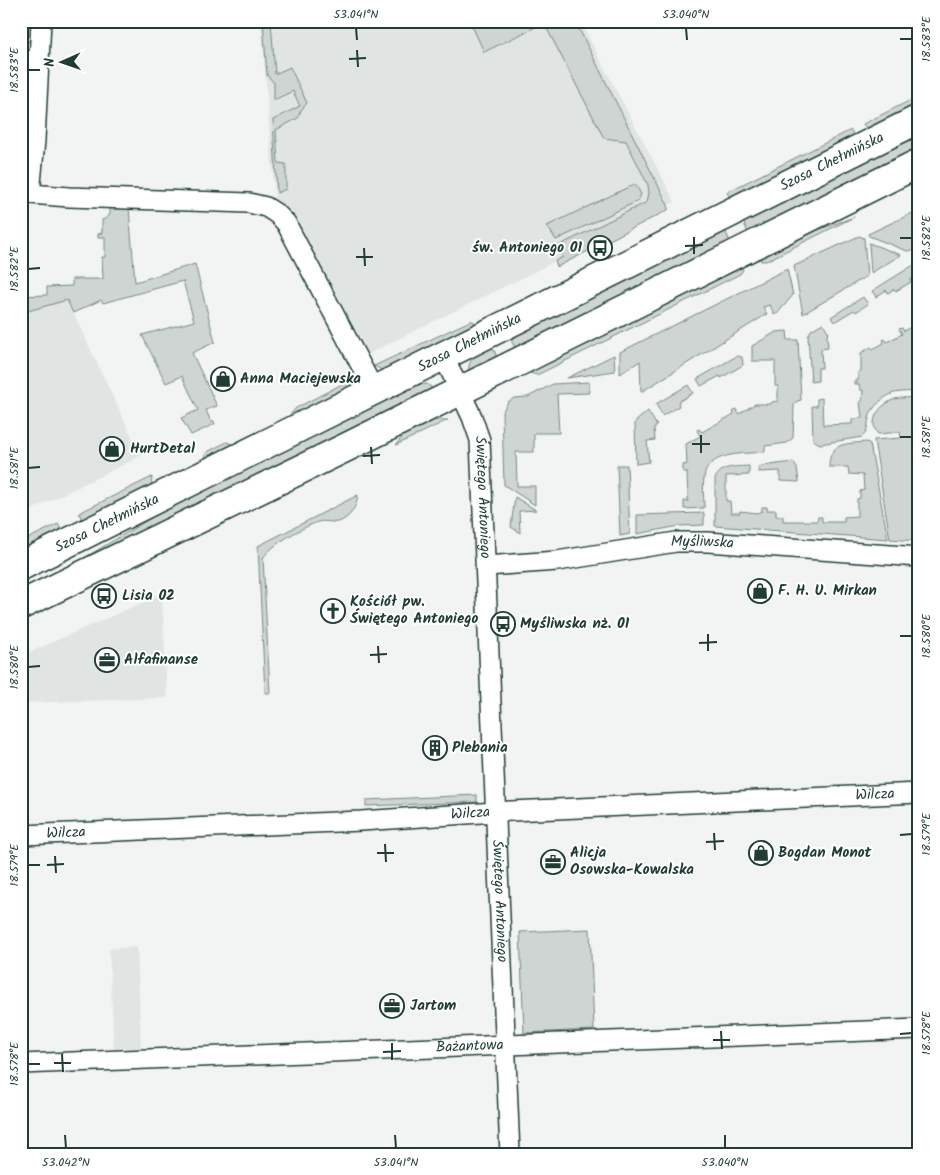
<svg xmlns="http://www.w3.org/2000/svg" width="940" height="1175" viewBox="0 0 940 1175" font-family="Kalam,sans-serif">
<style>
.built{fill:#e0e4e3}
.green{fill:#ced5d3;stroke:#768984}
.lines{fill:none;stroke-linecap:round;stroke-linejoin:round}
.street-casing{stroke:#1f3d34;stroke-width:22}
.secondary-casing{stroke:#1f3d34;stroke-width:31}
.street{stroke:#fff;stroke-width:19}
.secondary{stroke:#fff;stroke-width:28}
.ticks{fill:none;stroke:#1f3d34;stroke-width:2}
.labels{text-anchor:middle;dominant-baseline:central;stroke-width:4;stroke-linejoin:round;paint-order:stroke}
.street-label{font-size:15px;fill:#1f3d34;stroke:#fff}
.poi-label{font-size:15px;font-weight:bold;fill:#1f3d34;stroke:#fff;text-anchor:start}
.neatline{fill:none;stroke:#1f3d34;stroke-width:2}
.ticks-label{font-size:12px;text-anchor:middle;fill:#1f3d34}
</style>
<rect width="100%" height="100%" fill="#f2f3f3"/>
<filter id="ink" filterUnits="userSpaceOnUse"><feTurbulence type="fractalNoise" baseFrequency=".02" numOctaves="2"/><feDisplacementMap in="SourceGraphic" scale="10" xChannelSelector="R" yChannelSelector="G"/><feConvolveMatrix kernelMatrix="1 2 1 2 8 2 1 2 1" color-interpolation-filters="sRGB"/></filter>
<g filter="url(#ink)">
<g class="built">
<polygon points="261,21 580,21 675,202 368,354 290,210 275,201"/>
<polygon points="67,300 141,456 21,515 21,313"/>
<polygon points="162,594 167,698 21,703 21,656"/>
<polygon points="137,947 141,1048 114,1049 109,949"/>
</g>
<g class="green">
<polygon points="21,21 26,21 27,25 36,24 35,39 21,45"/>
<polygon points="263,21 271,21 275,74 290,67 307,103 301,110 298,118 276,130 278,163 286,164 286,189 277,193 273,120 300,106 293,91 274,100 274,83 267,75"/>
<polygon points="470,21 575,21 668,205 668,210 557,267 555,261 563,257 558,246 647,202 649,193 648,185 626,141 604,138 544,23 484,52"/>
<polygon points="34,72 29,96 21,96 21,74"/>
<polygon points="919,96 919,105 871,129 866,128 863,124"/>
<polygon points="21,101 29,101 30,137 21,137"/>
<polygon points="851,130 853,134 852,140 730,199 727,192"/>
<polygon points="919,133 919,149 748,233 743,221"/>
<polygon points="635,184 641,194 638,201 556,240 547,226"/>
<polygon points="110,207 129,208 135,282 195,264 215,342 192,353 217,406 206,410 211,422 214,421 215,424 191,435 181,418 198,410 182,376 166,383 142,335 194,321 183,281 103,303 101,300 73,313 67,300 21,313 21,296 47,295 47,287 72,286 72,279 103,279 102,257 105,257 105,237 98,237 98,234 102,233 102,220 107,218 110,214"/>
<polygon points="919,210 919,250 907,251 869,236 868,234"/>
<polygon points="854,217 766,261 761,261 759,256 795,238"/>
<polygon points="725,230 730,242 516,350 510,338"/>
<polygon points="859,236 864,238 867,276 803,314 794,266"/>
<polygon points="869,243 901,255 871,273"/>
<polygon points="740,264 743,270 740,274 537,375 530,373 530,370"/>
<polygon points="912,266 917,266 917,277 910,280 911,282 896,291 894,289 888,293 886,290 876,297 872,291"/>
<polygon points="787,269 793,295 777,314 774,314 770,305 763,307 767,314 641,392 640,361 620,374 620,352"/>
<polygon points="863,297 868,304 856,312 854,310 834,322 831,317"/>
<polygon points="470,321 473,321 477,324 390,369 382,370 374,366"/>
<polygon points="823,323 829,333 827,335 828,348 821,349 822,368 818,368 818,381 811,382 808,336 811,330"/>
<path d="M 919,325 L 919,391 C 911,392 902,391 894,393 C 884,396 871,408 869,418 C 867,426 868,432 862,437 L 820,444 L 813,440 L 812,406 L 817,406 L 817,399 L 822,398 L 823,425 L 852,424 L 852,419 L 862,418 L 860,401 L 862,401 L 863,390 L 860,390 L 859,384 L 854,384 L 854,381 L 858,381 L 858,372 L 861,371 L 861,353 L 871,347 L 873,349 L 884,343 L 883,340 L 885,339 L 887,342 L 902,334 L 899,329 L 902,328 L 904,331 L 912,326 L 914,328 Z"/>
<path d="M 787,331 L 788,340 L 798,340 L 801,400 L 797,401 L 794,405 L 793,438 L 787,443 L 765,446 L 765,452 C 747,454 712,451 705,473 C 702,484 704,497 704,508 L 684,509 L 684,501 L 688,501 L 687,472 L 683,472 L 683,465 L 687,464 L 686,444 L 700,436 L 697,430 L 699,429 L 702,432 L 734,414 L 733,411 L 736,409 L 739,414 L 755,404 L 771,404 L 772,402 L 778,401 L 778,386 L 775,386 L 775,361 L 752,361 L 752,346 L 776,332 Z"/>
<path d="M 491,346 L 495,352 L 497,359 L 474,370 L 469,370 C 467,358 482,351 491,346 Z"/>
<polygon points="614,355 615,371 567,378"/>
<polygon points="737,356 742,357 743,365 721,378 720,376 701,386 697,379"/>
<polygon points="352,379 348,388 343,392 294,417 288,417 296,408"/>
<polygon points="589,382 589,393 557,394 559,433 534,433 534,452 516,452 517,486 535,486 535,505 504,485 502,412 508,402 514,398 528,397 553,384"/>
<polygon points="427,384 431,387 431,391 69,567 166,509 414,385"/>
<polygon points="688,385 693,393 678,402 679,406 662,416 656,404"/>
<path d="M 919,397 L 919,433 L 914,437 L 917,541 L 890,539 L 874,440 L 901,438 L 900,432 L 879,434 L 877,433 C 868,419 881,404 895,399 C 902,397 911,398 919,397 Z"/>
<polygon points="648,411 657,426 654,428 655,440 647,441 649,462 636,464 635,422"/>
<polygon points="432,420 448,420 396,445 406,432"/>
<polygon points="227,442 235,445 212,458 206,458 205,455 207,452"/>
<path d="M 867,442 L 870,444 L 888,539 L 715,526 L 715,479 C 721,465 736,467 749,466 L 749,475 L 726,476 L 726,501 L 730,501 L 731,513 L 740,513 L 740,511 L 757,513 L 762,511 L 762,507 L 767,507 L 767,510 L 776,510 L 776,516 L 783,516 L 783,521 L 817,521 L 818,517 L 822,517 L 822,522 L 844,522 L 844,517 L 857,516 L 857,499 L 860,498 L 860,491 L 864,490 L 863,475 L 849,474 L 848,467 L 829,467 C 829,441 848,444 867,442 Z"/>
<polygon points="793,462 797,468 799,482 780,481 780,471 759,472 759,467 762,466"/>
<polygon points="617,465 627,465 630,534 620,536"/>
<polygon points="152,477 151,489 83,522 79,513"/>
<path d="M 358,495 C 357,506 350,519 338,522 C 332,523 325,520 318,522 C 303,527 272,544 263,558 L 270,693 L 265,693 L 258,546 Z"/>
<polygon points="515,497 536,510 519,511 520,533 511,527"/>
<polygon points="704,513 704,525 679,526 637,534 637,515"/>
<polygon points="58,524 63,532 21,552 21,542"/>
<polygon points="477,795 477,802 366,806 366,800"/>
<polygon points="590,929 594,1030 524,1033 520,932"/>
</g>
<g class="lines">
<defs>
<g id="street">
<polyline points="41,21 35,140 30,194 69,197 249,203 266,207 277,214 286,223 375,392"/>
<polyline points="21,60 40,61"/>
<path id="s1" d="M 444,357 L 472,417 L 480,440 L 510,1154"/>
<path id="s2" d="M 486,566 L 557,561 L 676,542 L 708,542 L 919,557"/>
<path id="s3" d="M 21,835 L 361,821 L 511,811 L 919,793"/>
<path id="s4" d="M 21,1064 L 919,1029"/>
</g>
<g id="secondary">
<path id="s5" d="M 21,566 C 321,419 619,267 919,119"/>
<polyline points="21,605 347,447 919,163"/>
</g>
</defs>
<use href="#street" class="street-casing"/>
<use href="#secondary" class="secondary-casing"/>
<use href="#street" class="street"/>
<use href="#secondary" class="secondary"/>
</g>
</g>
<path class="ticks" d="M 356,28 L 357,40M 686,28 L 687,40M 900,39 L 912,39M 357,50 L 358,67M 349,59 L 366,58M 28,70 L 40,70M 694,237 L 694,254M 900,238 L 912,238M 685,246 L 703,245M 364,248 L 365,266M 356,257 L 373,257M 28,269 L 40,268M 701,435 L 701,453M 900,437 L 912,437M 692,444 L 710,444M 371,447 L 372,464M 363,456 L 380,455M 28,468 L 40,467M 708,634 L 708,651M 900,636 L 912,636M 699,643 L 717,642M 378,646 L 379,663M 370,655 L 387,654M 28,667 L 40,666M 714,833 L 715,850M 900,835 L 912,834M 706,842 L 724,841M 385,844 L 386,862M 377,853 L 394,853M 55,856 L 56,873M 28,865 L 40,865M 47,865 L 64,864M 721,1031 L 722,1049M 900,1034 L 912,1033M 713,1040 L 730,1040M 392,1043 L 392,1060M 383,1052 L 401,1051M 62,1054 L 63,1072M 54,1063 L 71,1063M 28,1064 L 40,1064M 65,1135 L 66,1148M 395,1135 L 396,1148M 725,1135 L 725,1148"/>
<defs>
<symbol id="bus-ring" viewBox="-11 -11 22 22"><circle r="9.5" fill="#fff" stroke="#1f3d34" stroke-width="1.5"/><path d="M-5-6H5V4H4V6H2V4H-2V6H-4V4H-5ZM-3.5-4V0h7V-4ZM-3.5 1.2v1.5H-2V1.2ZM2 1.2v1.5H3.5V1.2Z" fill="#1f3d34"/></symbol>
<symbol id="shop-ring" viewBox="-11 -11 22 22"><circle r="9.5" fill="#fff" stroke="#1f3d34" stroke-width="1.5"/><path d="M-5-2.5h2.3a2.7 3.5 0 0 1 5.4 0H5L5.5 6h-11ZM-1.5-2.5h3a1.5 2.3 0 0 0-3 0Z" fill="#1f3d34"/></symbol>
<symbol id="church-ring" viewBox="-11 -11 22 22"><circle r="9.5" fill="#fff" stroke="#1f3d34" stroke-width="1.5"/><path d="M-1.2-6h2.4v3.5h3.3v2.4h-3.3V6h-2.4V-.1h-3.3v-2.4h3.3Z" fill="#1f3d34"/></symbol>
<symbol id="office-ring" viewBox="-11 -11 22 22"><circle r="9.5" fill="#fff" stroke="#1f3d34" stroke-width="1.5"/><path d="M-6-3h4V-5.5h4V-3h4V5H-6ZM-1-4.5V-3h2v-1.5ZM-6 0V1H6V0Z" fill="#1f3d34"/></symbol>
<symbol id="building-ring" viewBox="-11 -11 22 22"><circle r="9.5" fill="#fff" stroke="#1f3d34" stroke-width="1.5"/><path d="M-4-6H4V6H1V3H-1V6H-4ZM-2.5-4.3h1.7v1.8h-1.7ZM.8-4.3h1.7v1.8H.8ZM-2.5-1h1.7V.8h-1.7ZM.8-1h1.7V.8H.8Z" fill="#1f3d34"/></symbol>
</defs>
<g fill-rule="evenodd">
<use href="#bus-ring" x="586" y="234" width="28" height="28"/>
<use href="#shop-ring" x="209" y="365" width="28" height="28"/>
<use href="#shop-ring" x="98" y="435" width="28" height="28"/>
<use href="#shop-ring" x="746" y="577" width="28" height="28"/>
<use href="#bus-ring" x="90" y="582" width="28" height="28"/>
<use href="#church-ring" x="319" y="597" width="28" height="28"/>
<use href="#bus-ring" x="489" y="610" width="28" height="28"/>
<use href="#office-ring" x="93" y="646" width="28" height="28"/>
<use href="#building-ring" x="421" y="734" width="28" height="28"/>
<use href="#shop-ring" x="747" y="839" width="28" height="28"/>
<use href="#office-ring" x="539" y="848" width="28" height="28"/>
<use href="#office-ring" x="378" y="992" width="28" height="28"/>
</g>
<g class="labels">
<g class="street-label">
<text stroke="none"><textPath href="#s5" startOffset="906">Szosa Chełmińska</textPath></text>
<text stroke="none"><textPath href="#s5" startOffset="501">Szosa Chełmińska</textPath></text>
<text stroke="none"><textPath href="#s1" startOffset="148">Świętego Antoniego</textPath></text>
<text stroke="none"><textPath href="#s5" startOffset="96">Szosa Chełmińska</textPath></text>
<text stroke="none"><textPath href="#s2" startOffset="218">Myśliwska</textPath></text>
<text stroke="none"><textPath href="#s3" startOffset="855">Wilcza</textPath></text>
<text stroke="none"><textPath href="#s3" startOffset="450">Wilcza</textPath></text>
<text stroke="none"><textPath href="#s3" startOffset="45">Wilcza</textPath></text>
<text stroke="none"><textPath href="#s1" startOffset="552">Świętego Antoniego</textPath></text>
<text stroke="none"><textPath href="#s4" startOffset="449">Bażantowa</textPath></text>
</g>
<g class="poi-label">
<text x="582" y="248" text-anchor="end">św. Antoniego 01</text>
<text x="240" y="379">Anna Maciejewska</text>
<text x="130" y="449">HurtDetal</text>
<text x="778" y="591">F. H. U. Mirkan</text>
<text x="122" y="596">Lisia 02</text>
<text x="350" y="602">Kościół pw.<tspan x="350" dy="17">Świętego Antoniego</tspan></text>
<text x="520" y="624">Myśliwska nż. 01</text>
<text x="124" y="660">Alfafinanse</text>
<text x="452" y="748">Plebania</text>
<text x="570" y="853">Alicja<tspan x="570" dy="17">Osowska-Kowalska</tspan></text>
<text x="778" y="853">Bogdan Monot</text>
<text x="410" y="1006">Jartom</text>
</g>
</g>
<rect width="940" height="1175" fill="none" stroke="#fff" stroke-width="55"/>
<g transform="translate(62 62) rotate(268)" stroke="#ffffff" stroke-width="4" paint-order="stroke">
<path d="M0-4L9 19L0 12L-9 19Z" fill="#1f3d34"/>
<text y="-8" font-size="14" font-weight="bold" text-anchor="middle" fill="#1f3d34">N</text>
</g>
<rect x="28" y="28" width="884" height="1120" class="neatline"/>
<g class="ticks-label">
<text x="356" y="18">53.041°N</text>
<text x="686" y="18">53.040°N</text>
<text transform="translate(926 39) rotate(-90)" y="4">18.583°E</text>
<text transform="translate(14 70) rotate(-90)" y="4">18.583°E</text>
<text transform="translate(926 238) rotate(-90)" y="4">18.582°E</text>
<text transform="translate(14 269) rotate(-90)" y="4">18.582°E</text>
<text transform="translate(926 437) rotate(-90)" y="4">18.581°E</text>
<text transform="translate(14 468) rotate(-90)" y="4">18.581°E</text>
<text transform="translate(926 636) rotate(-90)" y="4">18.580°E</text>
<text transform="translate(14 667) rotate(-90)" y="4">18.580°E</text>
<text transform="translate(926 834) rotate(-90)" y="4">18.579°E</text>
<text transform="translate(14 865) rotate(-90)" y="4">18.579°E</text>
<text transform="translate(926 1033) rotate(-90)" y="4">18.578°E</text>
<text transform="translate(14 1064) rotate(-90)" y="4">18.578°E</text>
<text x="66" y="1166">53.042°N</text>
<text x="396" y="1166">53.041°N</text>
<text x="725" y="1166">53.040°N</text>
</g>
</svg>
